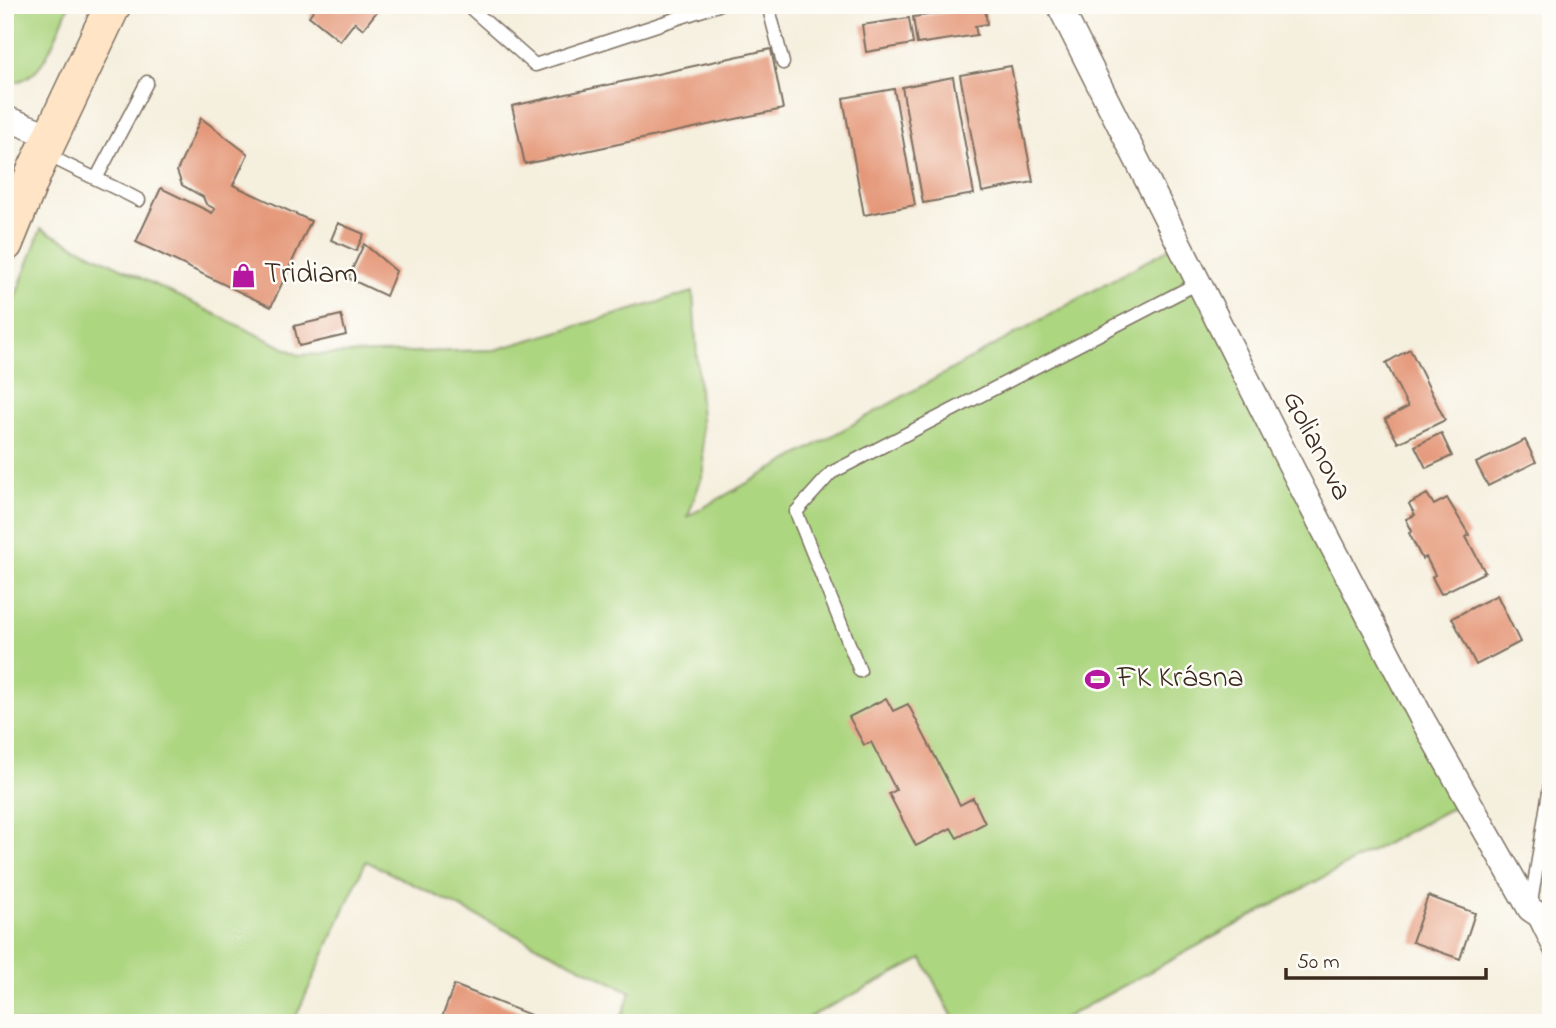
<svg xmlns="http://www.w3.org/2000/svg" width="1556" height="1028" viewBox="0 0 1556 1028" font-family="'Indie Flower',sans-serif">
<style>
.green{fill:#add681;stroke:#748050;stroke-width:2}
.building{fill:#e59879}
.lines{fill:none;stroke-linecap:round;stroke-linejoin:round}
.lane-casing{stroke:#7c6f61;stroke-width:15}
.street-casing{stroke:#7c6f61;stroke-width:27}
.secondary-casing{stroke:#7c6f61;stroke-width:38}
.lane{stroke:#fff;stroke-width:12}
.street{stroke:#fff;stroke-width:24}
.secondary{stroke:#ffe4c6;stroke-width:35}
.labels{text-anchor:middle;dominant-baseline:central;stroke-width:5;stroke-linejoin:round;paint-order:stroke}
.poi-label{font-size:30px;fill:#3b2a1e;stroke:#fdfcf7;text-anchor:start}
.street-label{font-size:30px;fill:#3b2a1e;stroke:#fdfcf7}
</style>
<rect width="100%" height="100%" fill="#fdfcf7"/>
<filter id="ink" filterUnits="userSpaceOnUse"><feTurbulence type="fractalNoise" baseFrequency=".0143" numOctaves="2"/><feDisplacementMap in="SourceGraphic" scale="14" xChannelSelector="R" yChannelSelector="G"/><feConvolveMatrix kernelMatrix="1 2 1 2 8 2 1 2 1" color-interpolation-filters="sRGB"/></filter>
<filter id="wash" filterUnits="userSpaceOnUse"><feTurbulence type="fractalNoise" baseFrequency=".00686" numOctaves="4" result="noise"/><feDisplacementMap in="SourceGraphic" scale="28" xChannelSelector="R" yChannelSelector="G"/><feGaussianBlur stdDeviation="1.57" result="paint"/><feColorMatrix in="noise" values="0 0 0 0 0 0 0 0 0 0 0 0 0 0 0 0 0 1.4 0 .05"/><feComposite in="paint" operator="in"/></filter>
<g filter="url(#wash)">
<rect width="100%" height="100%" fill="#f5efde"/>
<g class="green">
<path d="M 5,5 L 69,5 C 56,34 44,85 5,83 Z"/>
<polygon points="41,229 299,355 495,350 693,292 704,471 688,516 1179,243 1468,799 1055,1023 956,1023 922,959 798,1023 619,1023 631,992 366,861 293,1023 5,1023 5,324"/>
</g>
<g id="blocks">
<g class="building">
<polygon points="317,5 382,5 363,29 355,22 340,41 309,16"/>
<polygon points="985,7 987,24 975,26 977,35 917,44 913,17"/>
<polygon points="909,18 913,44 866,52 862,25"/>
<polygon points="771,49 783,109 525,164 512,106"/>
<polygon points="1011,66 1033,182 982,192 960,75"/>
<polygon points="953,77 974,194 923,203 902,87"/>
<polygon points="894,89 915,205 864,215 843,98"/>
<polygon points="201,118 248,154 233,185 311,221 271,307 136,242 161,188 212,213 215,209 206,204 203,197 182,185 177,171"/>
<polygon points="338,223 364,234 356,251 331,240"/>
<polygon points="364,244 396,271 386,296 348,278"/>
<polygon points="341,315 346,335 299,346 294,326"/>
<polygon points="1410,349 1445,420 1398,443 1385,419 1408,407 1386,363"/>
<polygon points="1441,433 1452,456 1426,468 1415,446"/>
<polygon points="1525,440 1536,462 1488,486 1476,463"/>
<polygon points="1427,494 1434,505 1447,498 1469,535 1466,537 1485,572 1441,594 1432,577 1435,575 1426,557 1422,559 1409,533 1412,531 1406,519 1415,515 1409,504"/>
<polygon points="1497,595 1520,642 1476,665 1452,618"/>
<polygon points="886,698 893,711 908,704 960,805 973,798 985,823 957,838 951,828 916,846 889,794 896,790 871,742 864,745 849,717"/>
<polygon points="1428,896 1475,913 1460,959 1412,942"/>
<polygon points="454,985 551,1023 440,1023"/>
</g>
</g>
</g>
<g filter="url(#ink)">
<use href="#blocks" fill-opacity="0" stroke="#7c6f61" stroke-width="2"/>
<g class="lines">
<defs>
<g id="lane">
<polyline points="467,5 535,65 718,5"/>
<polyline points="768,5 783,63"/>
<path d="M 44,153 C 75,170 107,183 139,200"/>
<polyline points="97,177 147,82"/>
<polyline points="860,671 796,512 831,473 1198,283"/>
<polyline points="1551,779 1530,909 1551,952"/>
</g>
<g id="street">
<polyline points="1059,5 1302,488 1421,717 1530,909 1551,923"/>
<polyline points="5,118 52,136"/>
</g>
<polyline id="secondary" points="5,244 35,170 113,5"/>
</defs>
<use href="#lane" class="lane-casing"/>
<use href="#street" class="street-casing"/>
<use href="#secondary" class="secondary-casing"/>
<use href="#lane" class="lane"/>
<use href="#street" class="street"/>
<use href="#secondary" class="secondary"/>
</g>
</g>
<defs>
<symbol id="shop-bare" viewBox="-9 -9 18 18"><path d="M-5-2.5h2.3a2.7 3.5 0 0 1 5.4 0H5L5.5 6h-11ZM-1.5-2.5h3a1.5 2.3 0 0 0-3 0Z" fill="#b5179e" stroke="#fdfcf7" stroke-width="2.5" paint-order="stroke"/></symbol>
<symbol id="stadium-bare" viewBox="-9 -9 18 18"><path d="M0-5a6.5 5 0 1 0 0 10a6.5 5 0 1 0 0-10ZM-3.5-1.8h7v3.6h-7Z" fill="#b5179e" stroke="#fdfcf7" stroke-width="2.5" paint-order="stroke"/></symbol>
</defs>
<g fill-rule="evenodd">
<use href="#shop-bare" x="226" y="258" width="35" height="35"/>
<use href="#stadium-bare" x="1080" y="662" width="35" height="35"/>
</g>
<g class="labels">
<g class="poi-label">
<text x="264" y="275">Tridiam</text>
<text x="1117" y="679">FK Krásna</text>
</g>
<g class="street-label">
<text transform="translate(1316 446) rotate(63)">Golianova</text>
</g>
</g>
<rect width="1556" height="1028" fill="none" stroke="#fdfcf7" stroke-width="28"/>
<path d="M1286 968v10h200v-10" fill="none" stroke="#3b2a1e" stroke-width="3.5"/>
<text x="1297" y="968" font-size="21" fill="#3b2a1e" stroke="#fdfcf7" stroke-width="5" paint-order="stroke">50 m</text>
</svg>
